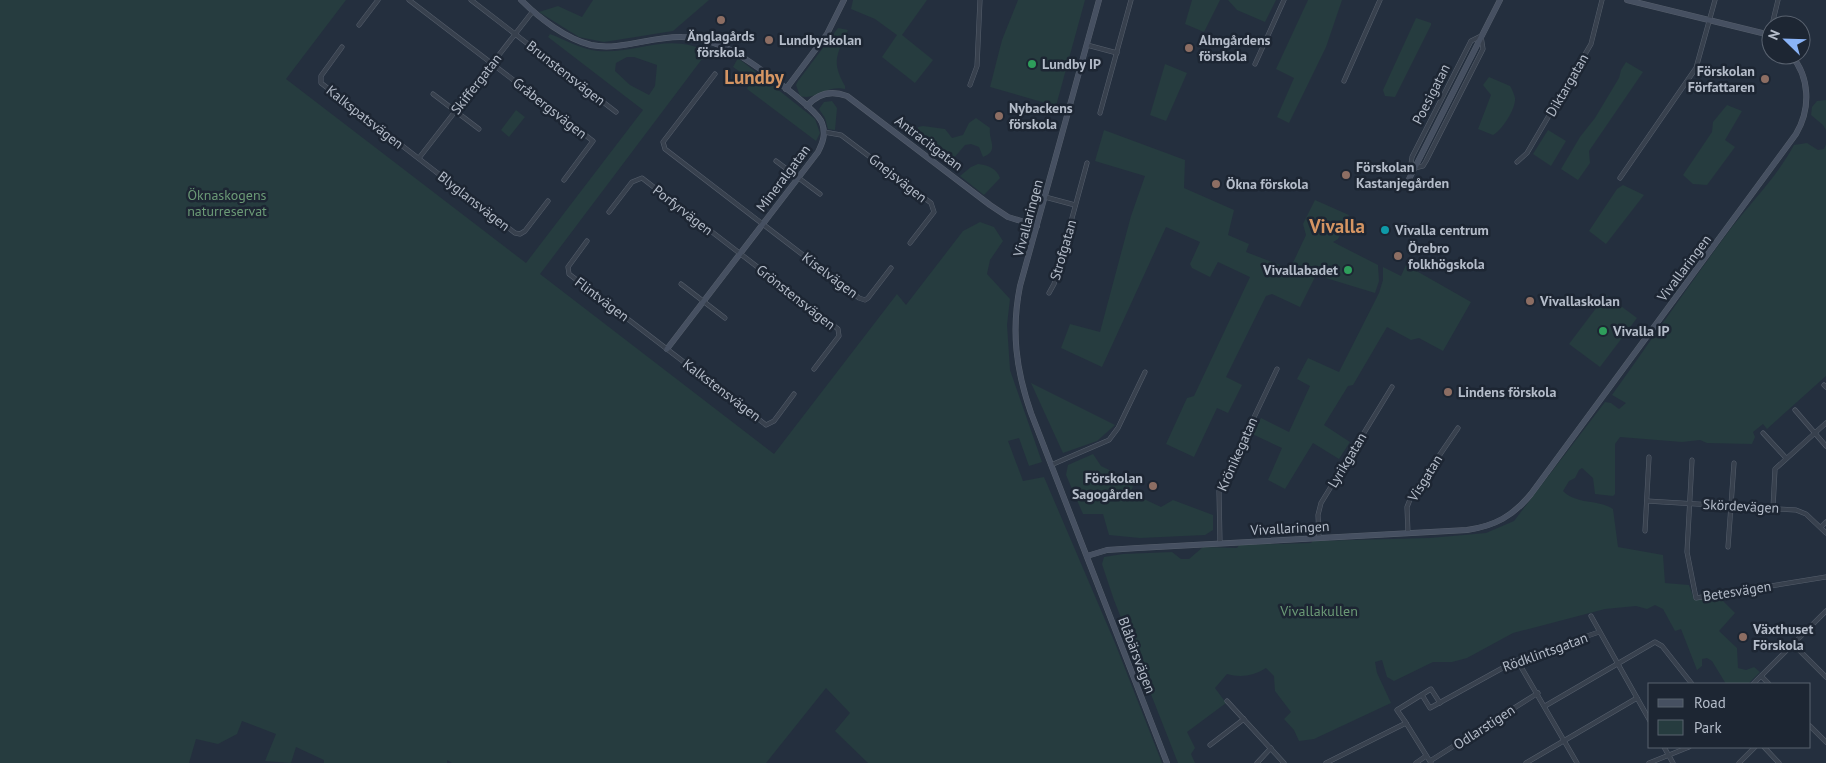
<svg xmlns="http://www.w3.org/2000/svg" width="1826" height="763" viewBox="0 0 1826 763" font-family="'PT Sans',sans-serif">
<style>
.green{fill:#263c3f;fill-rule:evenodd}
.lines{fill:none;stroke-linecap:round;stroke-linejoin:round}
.street-casing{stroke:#565f6c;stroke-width:5}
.secondary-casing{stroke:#565f6c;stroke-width:6}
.street{stroke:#38414e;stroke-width:4}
.secondary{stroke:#465061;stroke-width:5}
.education-dot{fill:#8d6e63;stroke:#1d2633;stroke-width:2}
.leisure-dot{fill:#2e9e5b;stroke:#1d2633;stroke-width:2}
.culture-dot{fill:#0f9aa8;stroke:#1d2633;stroke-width:2}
.labels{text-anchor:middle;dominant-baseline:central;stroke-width:5;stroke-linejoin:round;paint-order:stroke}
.poi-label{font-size:14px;font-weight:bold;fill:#b4bcc9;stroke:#1d2633;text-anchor:start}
.street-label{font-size:14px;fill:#b4bcc9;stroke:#1d2633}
.park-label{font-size:14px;fill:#6b9a76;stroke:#1d2633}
.district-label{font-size:19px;font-weight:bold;fill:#d59563;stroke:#1d2633}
</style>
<rect width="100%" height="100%" fill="#242f3e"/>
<g class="green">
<path d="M 0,0 L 346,0 L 286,79 L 526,263 L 643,110 L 548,37 L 550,34 C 566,40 580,49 598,51 C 641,54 669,30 712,54 L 702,59 L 540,274 L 774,454 L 897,294 L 906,305 L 963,231 L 980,222 L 994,227 L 1003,241 L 990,260 L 987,274 L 1010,299 L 1007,325 L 1010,370 L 1042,462 L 1029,466 L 1019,438 L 1008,441 L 1023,481 L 1044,477 L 1115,643 L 1162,763 L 868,763 L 835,731 L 850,713 L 826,688 L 766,763 L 452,763 L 447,760 L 447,763 L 324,763 L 324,760 L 296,747 L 291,763 L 265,761 L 276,734 L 242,721 L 237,734 L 218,744 L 196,739 L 189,763 L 0,763 ZM 627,57 L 634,57 L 657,65 L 655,86 L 649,95 L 630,85 L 615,71 L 616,63 Z"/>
<polygon points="593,0 709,0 673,31 604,42 579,37 539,12 558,6 582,17"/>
<polygon points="853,0 927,0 902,35 933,60 915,83 882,57 897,35 875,19 851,9"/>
<polygon points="1018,0 1085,0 1056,106 990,87 1002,40"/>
<polygon points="1192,0 1220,0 1204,32 1185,24"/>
<polygon points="1228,0 1276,0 1265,22 1237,10"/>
<polygon points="1308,0 1342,0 1326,47 1289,123 1277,117 1294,78 1276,69"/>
<polygon points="1416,18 1431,23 1431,25 1395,97 1385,96 1383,90"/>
<path d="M 838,28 L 848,30 C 837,55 831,61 845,86 L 845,89 C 826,85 815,101 800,96 L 796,85 L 798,81 Z"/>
<polygon points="738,58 815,119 820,133 816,141 747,89 751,81 749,78 733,67"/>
<polygon points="1626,62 1643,72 1589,151 1590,163 1578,180 1561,169 1580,137 1595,118 1619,78 1621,70"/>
<polygon points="1165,64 1187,73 1166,121 1150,115"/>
<path d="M 1489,77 L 1510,86 C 1512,89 1514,94 1515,98 C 1516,109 1502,130 1493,135 L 1478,129 L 1491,95 L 1483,85 Z"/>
<polygon points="1826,100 1826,130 1823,125 1811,115 1812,107 1817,101"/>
<polygon points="832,101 837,108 835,130 828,129 825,118 819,109 824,102"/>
<polygon points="1727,105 1742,111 1725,140 1735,147 1707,185 1693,184 1683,175 1712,132 1713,122"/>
<polygon points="516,110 525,117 509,137 501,130"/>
<path d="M 976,118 L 990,128 C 988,140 1000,151 983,157 L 979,147 L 971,144 L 965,145 L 953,159 L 948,160 L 934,150 L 934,144 L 918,138 L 918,127 L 923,126 L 945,129 L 952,138 L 963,135 L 969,123 Z"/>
<polygon points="1104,130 1185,160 1184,188 1234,210 1228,235 1249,244 1246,252 1290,269 1306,235 1303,224 1315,200 1349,215 1338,239 1333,242 1378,265 1379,281 1375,293 1316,275 1300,307 1272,294 1266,296 1226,377 1242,385 1228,413 1217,408 1194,457 1166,444 1187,398 1194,396 1250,277 1218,262 1210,277 1192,268 1190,264 1200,242 1166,227 1102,367 1061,348 1070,324 1100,332 1131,216 1145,176 1095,161"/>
<polygon points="1548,130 1566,141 1551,166 1533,154"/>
<path d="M 1807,143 L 1818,150 L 1824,149 L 1826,144 L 1826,376 L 1767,429 L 1763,424 L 1753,432 L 1755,437 L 1752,444 L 1707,443 L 1700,440 L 1682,442 L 1620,437 L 1615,444 L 1615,494 L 1613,496 L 1595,494 L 1593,478 L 1582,468 L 1579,470 L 1575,478 L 1569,481 L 1563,491 C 1577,505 1598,499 1613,509 L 1618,547 L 1663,555 L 1665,583 L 1689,585 L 1694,599 L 1718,596 L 1735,613 L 1719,631 L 1737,648 L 1738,668 L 1746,670 L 1754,667 L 1760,672 L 1748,684 L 1726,684 L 1712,661 L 1707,658 L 1702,659 L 1702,666 L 1697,670 L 1681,629 L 1675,631 L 1663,609 L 1655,605 L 1647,609 L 1636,606 L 1605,609 L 1513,633 L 1467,658 L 1452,662 L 1433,662 L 1394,681 L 1387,677 L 1382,660 L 1375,662 L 1377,673 L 1391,703 L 1314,739 L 1299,741 L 1294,730 L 1284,719 L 1291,712 L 1275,691 L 1274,676 L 1266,668 C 1254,676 1240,678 1227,674 L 1215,688 L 1226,703 L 1187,732 L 1195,748 L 1191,754 L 1195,763 L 1178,763 L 1114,600 L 1102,564 L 1104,557 L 1123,554 L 1172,552 L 1181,559 L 1189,559 L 1203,547 L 1237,548 L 1239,545 L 1311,543 L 1313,541 L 1430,538 L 1486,533 L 1514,521 L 1605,402 L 1611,403 L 1619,409 L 1626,403 L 1612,395 C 1652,339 1691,282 1732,227 C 1753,200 1778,175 1794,145 Z"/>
<path d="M 978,164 C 988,165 996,168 1000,178 L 984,195 L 960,176 L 971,167 Z"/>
<polygon points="1623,185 1644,195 1606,244 1589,231 1617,189"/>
<polygon points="1406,265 1471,302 1443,351 1419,338 1411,340 1387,327 1353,385 1348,386 1324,425 1350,442 1339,459 1313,443 1285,489 1268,480 1282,448 1252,434 1261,418 1289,432 1310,386 1297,379 1308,358 1339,372 1379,293 1383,280 1383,267 1401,276"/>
<polygon points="1606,295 1637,318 1600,367 1569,344"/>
<polygon points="1031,383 1115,425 1097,441 1063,453"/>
<polygon points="1093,454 1101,466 1134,482 1131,493 1161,507 1173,500 1213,515 1213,530 1205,535 1140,538 1109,535 1103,514 1083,514 1066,475 1068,465"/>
</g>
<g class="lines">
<defs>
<g id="street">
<polyline points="409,0 593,141 564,180"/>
<polyline points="471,0 616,112"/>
<polyline points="359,25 378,0"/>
<polyline points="1772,25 1778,0"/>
<polyline points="1766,35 1771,28"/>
<polygon points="1481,36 1483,49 1426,161 1423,166 1414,168 1411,164 1412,157 1471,41"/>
<polyline points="1087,45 1117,53"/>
<polyline points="342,47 321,76 321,83 515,233 520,234 525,231 548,201"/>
<polyline points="1255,64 1284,0"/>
<polyline points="715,74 663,142 665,149 859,298 865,300 868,298 891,268"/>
<polyline points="1344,81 1380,0"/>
<polyline points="970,85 977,66 980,0"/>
<polyline points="433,94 479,129"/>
<polyline points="1100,113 1131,0"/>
<polyline points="824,132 841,135 931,203 934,212 910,243"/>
<polyline points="419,158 533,11"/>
<polyline points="776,161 820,194"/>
<polyline points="1517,162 1527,153 1591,44 1602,0"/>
<polyline points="1620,178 1696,68 1715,0"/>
<polyline points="1045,197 1075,205"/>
<polyline points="609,212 632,182 642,178 838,329 839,336 814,369"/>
<polyline points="587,241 568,267 569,274 766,425 774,421 794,394"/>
<polyline points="681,284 725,318"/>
<polyline points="1049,293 1054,284 1087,163"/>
<polyline points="1824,385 1826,387"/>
<polyline points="1795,410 1826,446"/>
<polyline points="1763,433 1786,458"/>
<polyline points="1692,460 1687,552 1696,598 1826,577"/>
<polyline points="1051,465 1109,440 1118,428 1145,372"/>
<polyline points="1647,501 1796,510 1806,514 1826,533"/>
<polyline points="1773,508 1775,469 1826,423"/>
<polyline points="1821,527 1826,522"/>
<polyline points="1645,531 1649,457"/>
<polyline points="1408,533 1407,507 1411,497 1458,428"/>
<polyline points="1319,538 1318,515 1321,503 1392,387"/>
<polyline points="1220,543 1219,491 1277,369"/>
<polyline points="1728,547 1734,463"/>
<polyline points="1591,616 1650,721"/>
<polyline points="1793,644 1826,677"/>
<polyline points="1517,660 1577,763"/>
<polyline points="1761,676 1769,684"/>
<polyline points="1753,684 1826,611"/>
<polyline points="1422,695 1430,708 1517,660 1599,632"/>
<polyline points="1227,701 1284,763"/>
<polyline points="1545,706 1655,642 1662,646 1692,684"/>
<polyline points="1406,723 1397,710 1431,689 1440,703"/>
<polyline points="1810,726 1826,742"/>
<polyline points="1210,745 1244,719"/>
<polyline points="1664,747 1673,763"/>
<polyline points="1764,747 1779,763"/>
<polyline points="1430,761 1538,693"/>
<polyline points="1257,763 1271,748"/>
<polyline points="1326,763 1406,723 1431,763"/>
<polyline points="1416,763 1426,756"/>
<polyline points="1526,763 1637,698"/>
<polyline points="1649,763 1689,747"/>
<polyline points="1739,763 1755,747"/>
</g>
<g id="secondary">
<path d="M 521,0 C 539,18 566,39 591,45 C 621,51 652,36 682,37 C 697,37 713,42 726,48 C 744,56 816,107 822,123 C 826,134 823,142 818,152 L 667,349"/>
<path d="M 1099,0 L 1020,286 C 1011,331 1016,370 1031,413 L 1167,763"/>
<polyline points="1627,0 1762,33 1771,38"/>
<polyline points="786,89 827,34 844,0"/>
<path d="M 807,106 C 818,93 831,90 847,96 L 990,205 L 1008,217 L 1037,226"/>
<polyline points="1407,183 1500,0"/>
<path d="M 1087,556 L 1107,550 L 1138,548 L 1467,530 C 1495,526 1513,516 1531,494 L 1796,134 C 1811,109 1810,77 1791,55"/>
</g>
</defs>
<use href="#street" class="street-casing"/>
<use href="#secondary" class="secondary-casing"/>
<use href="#street" class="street"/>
<use href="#secondary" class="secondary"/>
</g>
<g class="education-dot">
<circle cx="721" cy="20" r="5"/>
<circle cx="769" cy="40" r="5"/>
<circle cx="1189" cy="48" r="5"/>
<circle cx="1765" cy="79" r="5"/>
<circle cx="999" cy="116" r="5"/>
<circle cx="1346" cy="175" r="5"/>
<circle cx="1216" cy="184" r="5"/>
<circle cx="1398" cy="256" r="5"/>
<circle cx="1530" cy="301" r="5"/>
<circle cx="1448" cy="392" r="5"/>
<circle cx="1153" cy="486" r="5"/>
<circle cx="1743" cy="637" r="5"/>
</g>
<g class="leisure-dot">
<circle cx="1032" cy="64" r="5"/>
<circle cx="1348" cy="270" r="5"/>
<circle cx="1603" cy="331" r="5"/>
</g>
<circle class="culture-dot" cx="1385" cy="230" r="5"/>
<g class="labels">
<g class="poi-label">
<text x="721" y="36" text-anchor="middle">Änglagårds<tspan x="721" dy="16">förskola</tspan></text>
<text x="779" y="40">Lundbyskolan</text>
<text x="1199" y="40">Almgårdens<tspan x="1199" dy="16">förskola</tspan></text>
<text x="1042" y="64">Lundby IP</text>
<text x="1755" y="71" text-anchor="end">Förskolan<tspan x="1755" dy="16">Författaren</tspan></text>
<text x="1009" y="108">Nybackens<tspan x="1009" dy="16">förskola</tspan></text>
<text x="1356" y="167">Förskolan<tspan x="1356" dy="16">Kastanjegården</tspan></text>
<text x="1226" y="184">Ökna förskola</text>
<text x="1395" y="230">Vivalla centrum</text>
<text x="1408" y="248">Örebro<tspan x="1408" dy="16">folkhögskola</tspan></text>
<text x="1338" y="270" text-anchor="end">Vivallabadet</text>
<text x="1540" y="301">Vivallaskolan</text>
<text x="1613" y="331">Vivalla IP</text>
<text x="1458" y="392">Lindens förskola</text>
<text x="1143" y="478" text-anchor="end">Förskolan<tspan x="1143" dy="16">Sagogården</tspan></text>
<text x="1753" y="629">Växthuset<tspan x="1753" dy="16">Förskola</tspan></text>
</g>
<g class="street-label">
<text transform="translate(566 73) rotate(38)">Brunstensvägen</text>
<text transform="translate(476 84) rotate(-52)">Skiffergatan</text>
<text transform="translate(1567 85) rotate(-60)">Diktargatan</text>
<text transform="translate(1431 94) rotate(-63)">Poesigatan</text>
<text transform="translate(550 108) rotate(38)">Gråbergsvägen</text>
<text transform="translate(365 117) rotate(38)">Kalkspatsvägen</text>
<text transform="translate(929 143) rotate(37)">Antracitgatan</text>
<text transform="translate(783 178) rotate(-53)">Mineralgatan</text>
<text transform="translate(898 178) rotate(38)">Gnejsvägen</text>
<text transform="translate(474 201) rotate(38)">Blyglansvägen</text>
<text transform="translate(683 210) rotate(38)">Porfyrvägen</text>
<text transform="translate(1028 218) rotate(-75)">Vivallaringen</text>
<text transform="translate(1063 250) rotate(-74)">Strofgatan</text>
<text transform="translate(1684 268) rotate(-53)">Vivallaringen</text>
<text transform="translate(830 275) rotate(37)">Kiselvägen</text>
<text transform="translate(796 297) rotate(38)">Grönstensvägen</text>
<text transform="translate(602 299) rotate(37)">Flintvägen</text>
<text transform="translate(722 390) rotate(37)">Kalkstensvägen</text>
<text transform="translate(1237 454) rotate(-66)">Krönikegatan</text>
<text transform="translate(1347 460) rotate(-59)">Lyrikgatan</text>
<text transform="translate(1425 478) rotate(-58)">Visgatan</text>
<text transform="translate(1741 506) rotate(3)">Skördevägen</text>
<text transform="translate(1290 528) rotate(-3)">Vivallaringen</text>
<text transform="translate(1737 591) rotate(-9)">Betesvägen</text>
<text transform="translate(1545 652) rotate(-20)">Rödklintsgatan</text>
<text transform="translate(1137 655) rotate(69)">Blåbärsvägen</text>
<text transform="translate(1484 727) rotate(-33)">Odlarstigen</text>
</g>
<g class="park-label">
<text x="227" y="195">Öknaskogens<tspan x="227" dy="16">naturreservat</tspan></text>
<text x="1319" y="611">Vivallakullen</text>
</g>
<g class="district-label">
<text x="754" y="77">Lundby</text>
<text x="1337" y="226">Vivalla</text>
</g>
</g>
<rect x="1648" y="683" width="162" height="65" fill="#1d2633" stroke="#59626f"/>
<rect x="1658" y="699" width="25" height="8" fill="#465061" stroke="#59626f"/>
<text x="1694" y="708" font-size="15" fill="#b4bcc9">Road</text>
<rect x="1658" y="720" width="25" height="15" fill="#263c3f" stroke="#59626f"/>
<text x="1694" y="733" font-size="15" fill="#b4bcc9">Park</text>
<g transform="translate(1786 40) rotate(293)"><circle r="24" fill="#1d2633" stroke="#59626f"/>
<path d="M0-4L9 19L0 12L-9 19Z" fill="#8ab4f8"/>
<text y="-8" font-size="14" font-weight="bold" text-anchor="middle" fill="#b4bcc9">N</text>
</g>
</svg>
